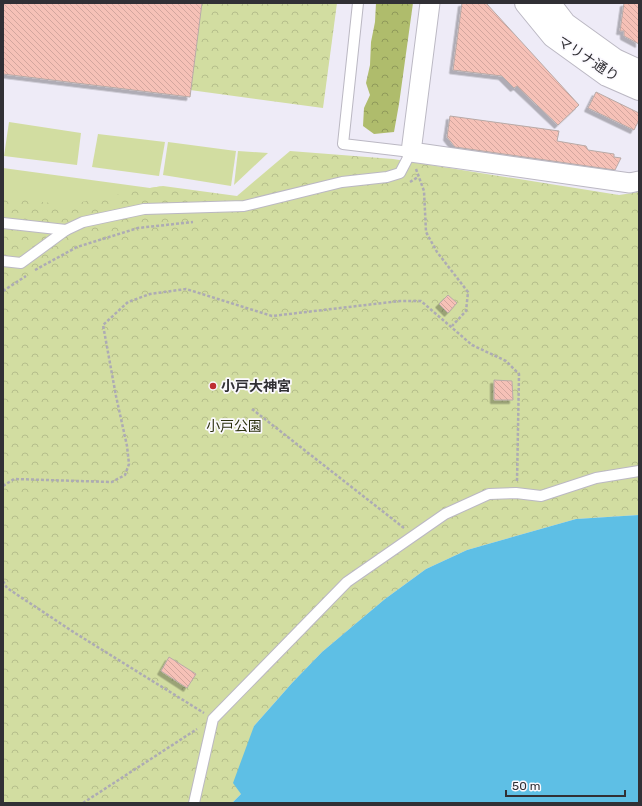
<svg xmlns="http://www.w3.org/2000/svg" width="642" height="806" viewBox="0 0 642 806" font-family="Rubik,'Noto Sans JP',sans-serif">
<style>
.green{fill:#d2dda1}
.forest{fill:url(#forest-crowns)}
.park{fill:url(#park-crowns)}
.water{fill:#5ebfe5}
.building{fill:url(#building-back-hatch);stroke:#b8aaa7;filter:url(#shadow)}
.lines{fill:none;stroke-linecap:round;stroke-linejoin:round}
.service-casing{stroke:#bbb8c3;stroke-width:12}
.minor-casing{stroke:#bbb8c3;stroke-width:21}
.tertiary-casing{stroke:#bbb8c3;stroke-width:24}
.path{stroke:#adabb4;stroke-width:2.5;stroke-dasharray:3 2;stroke-linecap:butt}
.service{stroke:#fff;stroke-width:10}
.minor{stroke:#fff;stroke-width:19}
.tertiary{stroke:#fff;stroke-width:22}
.poi-dot{fill:#be2e31;stroke:#fbf9fe;stroke-width:1.5}
.labels{text-anchor:middle;dominant-baseline:central;stroke-width:3.5;stroke-linejoin:round;paint-order:stroke}
.street-label{font-size:14px;fill:#313035;stroke:#fbf9fe}
.poi-label{font-size:14px;font-weight:bold;fill:#313035;stroke:#fbf9fe;text-anchor:start}
.park-label{font-size:14px;fill:#2d320f;stroke:#fbf9fe}
</style>
<defs>
<pattern id="forest-crowns" width="20" height="18" patternUnits="userSpaceOnUse"><rect width="20" height="18" fill="#afbc6c"/><path d="M2 6a3 3 0 1 1 6 0M12 15a3 3 0 1 1 6 0" fill="none" stroke="#8f995a"/></pattern>
<pattern id="park-crowns" width="20" height="18" patternUnits="userSpaceOnUse"><rect width="20" height="18" fill="#d2dda1"/><path d="M2 6a3 3 0 1 1 6 0M12 15a3 3 0 1 1 6 0" fill="none" stroke="#b5be8b"/></pattern>
<pattern id="building-back-hatch" width="6" height="6" patternUnits="userSpaceOnUse"><rect width="6" height="6" fill="#f6c1b7"/><path d="M-1 5l2 2M0 0l6 6M5-1l2 2" fill="none" stroke="#d3a69e"/></pattern>
<filter id="shadow"><feDropShadow dx="-3.5" dy="3.5" stdDeviation="0" flood-color="#0004"/></filter>
</defs>
<rect width="100%" height="100%" fill="#eeebf7"/>
<g class="green">
<polygon points="9,122 81,133 77,165 4,156"/>
<polygon points="98,134 165,142 159,176 92,167"/>
<polygon points="168,142 236,151 231,186 163,175"/>
<polygon points="238,151 268,153 234,185"/>
<polygon points="3,168 150,188 163,186 56,221 3,206"/>
</g>
<polygon class="forest" points="376,3 413,3 399,104 394,132 374,134 363,126 364,108 370,95 366,83 370,65 371,42 375,22"/>
<g class="park">
<polygon points="202,3 337,3 323,108 190,90"/>
<polygon points="290,151 393,159 619,195 639,192 639,515 576,519 467,550 426,569 385,599 322,652 292,683 254,726 241,794 232,803 3,803 3,197 67,205 150,188 163,186 237,196"/>
</g>
<polygon class="water" points="639,515 639,803 232,803 241,794 233,783 254,726 292,683 322,652 385,599 426,569 467,550 576,519"/>
<g class="building">
<polygon points="3,3 202,3 190,97 3,74"/>
<polygon points="462,3 486,3 579,105 558,125 517,86 514,88 502,76 453,70"/>
<polygon points="624,3 639,3 639,44 624,36 624,31 620,31"/>
<polygon points="596,92 639,113 639,120 634,130 588,108"/>
<polygon points="450,116 559,131 557,141 586,146 588,150 614,154 614,157 621,158 615,170 455,147 447,137"/>
<polygon points="448,295 457,303 448,313 439,304"/>
<polygon points="494,380 512,381 513,400 494,400"/>
<polygon points="169,657 196,674 187,688 161,671"/>
</g>
<g class="lines">
<defs>
<g id="service">
<polyline points="3,223 66,230"/>
<polyline points="3,261 21,263 66,230 83,222 144,209 244,206 342,182 387,177 400,173 411,152 343,144 358,3"/>
<polyline points="194,803 213,719 347,582 445,514 489,494 516,493 541,496 596,478 639,471"/>
</g>
<polyline id="minor" points="430,3 411,152 630,183 639,181"/>
<g id="tertiary">
<polyline points="526,3 553,36 607,75 639,89"/>
<polyline points="549,3 565,24 615,60 639,71"/>
</g>
</defs>
<use href="#service" class="service-casing"/>
<use href="#minor" class="minor-casing"/>
<use href="#tertiary" class="tertiary-casing"/>
<g class="path">
<polyline points="416,169 424,191 426,232 437,252 468,292 466,311 452,326"/>
<polyline points="410,182 418,177"/>
<polyline points="35,270 77,247 138,228 193,222"/>
<polyline points="3,291 26,276"/>
<polyline points="252,409 404,528"/>
<polyline points="3,486 14,479 112,482 125,475 129,464 127,446 116,396 103,325 128,302 150,294 186,289 272,316 400,301 421,301 472,345 506,361 519,374 517,482"/>
<polyline points="3,581 7,588 75,633 204,713"/>
<polyline points="83,803 197,729"/>
</g>
<use href="#service" class="service"/>
<use href="#minor" class="minor"/>
<use href="#tertiary" class="tertiary"/>
</g>
<circle class="poi-dot" cx="213" cy="386" r="4"/>
<g class="labels">
<g class="street-label">
<text transform="translate(588 59) rotate(33)">マリナ通り</text>
</g>
<g class="poi-label">
<text x="221" y="386">小戸大神宮</text>
</g>
<g class="park-label">
<text x="234" y="426">小戸公園</text>
</g>
</g>
<rect width="642" height="806" fill="none" stroke="#313035" stroke-width="8"/>
<path d="M506 790v6h119v-6" fill="none" stroke="#313035" stroke-width="2"/>
<text x="512" y="790" font-size="12" fill="#313035" stroke="#fbf9fe" stroke-width="3" paint-order="stroke">50 m</text>
</svg>
